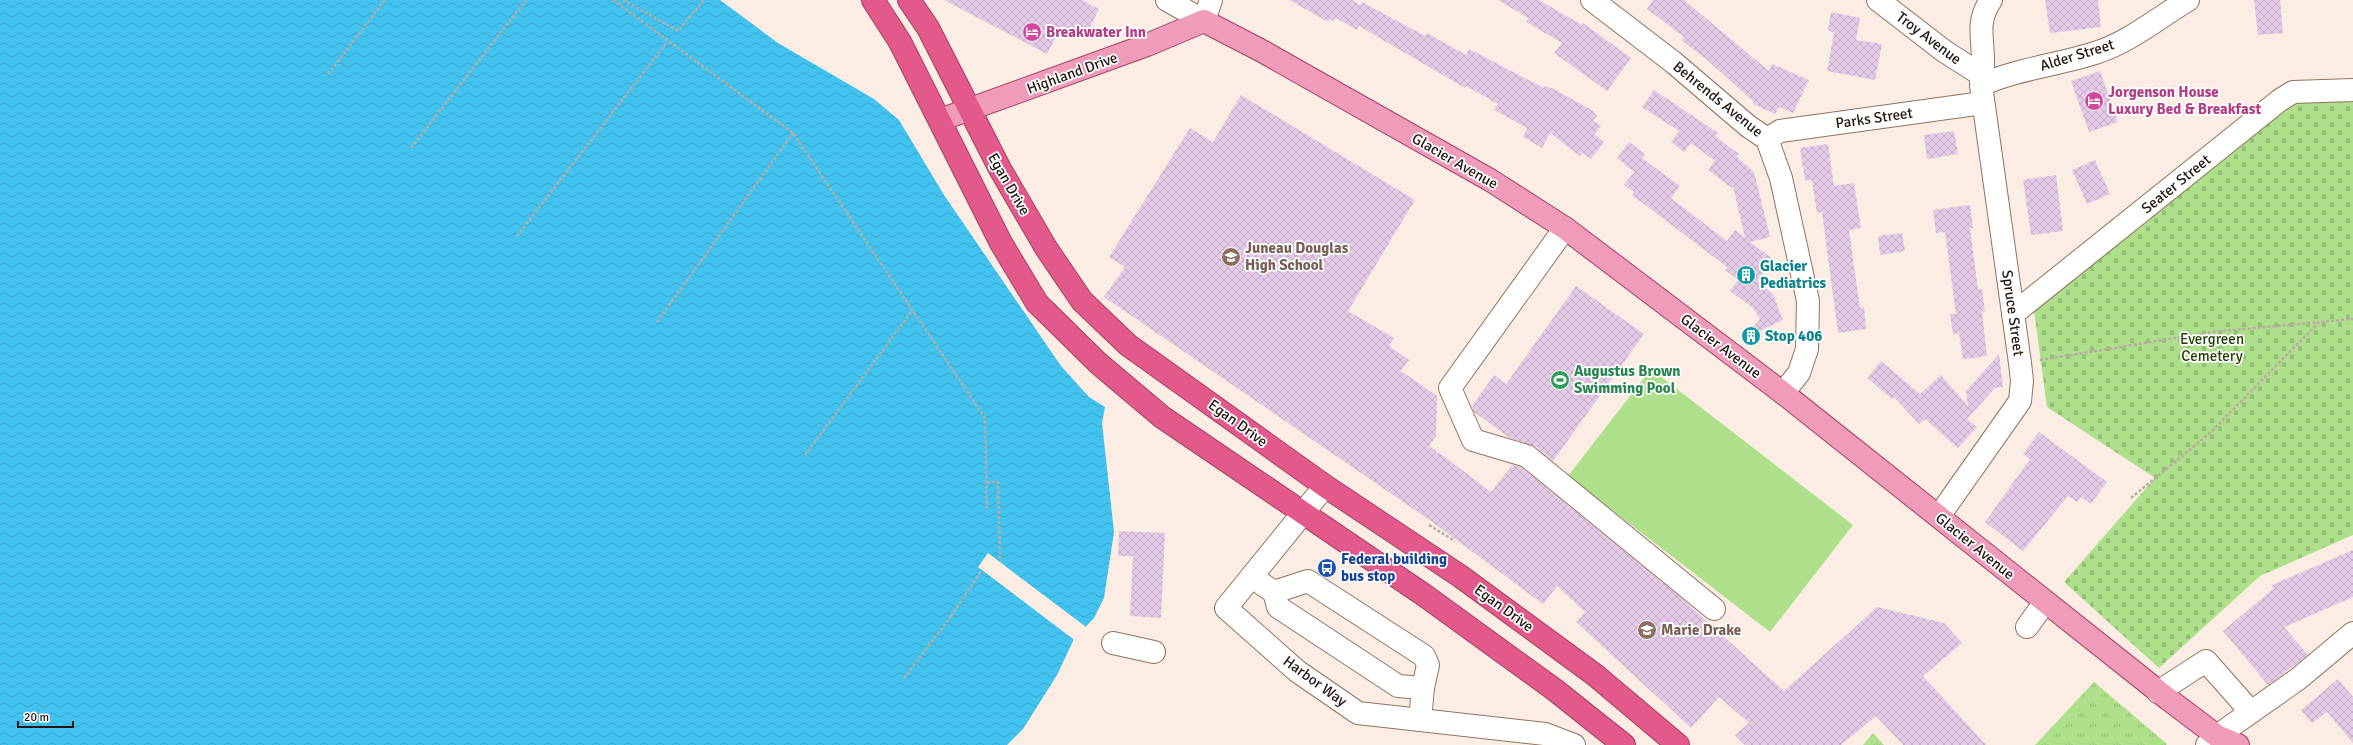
<svg xmlns="http://www.w3.org/2000/svg" width="2353" height="745" viewBox="0 0 2353 745" font-family="Signika,sans-serif">
<style>
.grass{fill:url(#grass-tufts)}
.cemetery{fill:url(#cemetery-stones)}
.pitch{fill:#aee08c}
.water{fill:url(#water-waves)}
.pier{fill:#fbede4}
.building{fill:url(#building-cross-hatch)}
.lines{fill:none;stroke-linecap:round;stroke-linejoin:round}
.minor-casing{stroke:#90735e;stroke-width:24}
.major-casing{stroke:#a04260;stroke-width:24}
.highway-casing{stroke:#a04260;stroke-width:24}
.path{stroke:#b9aca3;stroke-width:2.5;stroke-dasharray:3 2;stroke-linecap:butt}
.minor{stroke:#fff;stroke-width:22}
.major{stroke:#ef9bb9;stroke-width:22}
.highway{stroke:#e4598b;stroke-width:22}
.labels{text-anchor:middle;dominant-baseline:central;stroke-width:3.5;stroke-linejoin:round;paint-order:stroke}
.hotel-label{font-size:15px;font-weight:bold;fill:#b23c85;stroke:#fff;text-anchor:start}
.street-label{font-size:15px;fill:#23170f;stroke:#fff}
.education-label{font-size:15px;font-weight:bold;fill:#785e54;stroke:#fff;text-anchor:start}
.culture-label{font-size:15px;font-weight:bold;fill:#0d838f;stroke:#fff;text-anchor:start}
.park-label{font-size:15px;fill:#1f3e00;stroke:#fff}
.leisure-label{font-size:15px;font-weight:bold;fill:#27864d;stroke:#fff;text-anchor:start}
.transit-label{font-size:15px;font-weight:bold;fill:#164399;stroke:#fff;text-anchor:start}
</style>
<defs>
<pattern id="grass-tufts" width="24" height="20" patternUnits="userSpaceOnUse"><rect width="24" height="20" fill="#aee08c"/><path d="M3 7l-1-3M5 7V3M7 7l1-3M15 17l-1-3M17 17v-4M19 17l1-3" fill="none" stroke="#95bf78"/></pattern>
<pattern id="cemetery-stones" width="16" height="16" patternUnits="userSpaceOnUse"><rect width="16" height="16" fill="#aee08c"/><path d="M2 7V4a2 2 0 0 1 4 0v3zM10 15v-3a2 2 0 0 1 4 0v3z" fill="#95bf78"/></pattern>
<pattern id="water-waves" width="16" height="10" patternUnits="userSpaceOnUse"><rect width="16" height="10" fill="#41c2ef"/><path d="M0 5q4-4 8 0t8 0" fill="none" stroke="#39a6cc"/></pattern>
<pattern id="building-cross-hatch" width="8" height="8" patternUnits="userSpaceOnUse"><rect width="8" height="8" fill="#e3cae7"/><path d="M0 0l8 8M0 8l8-8" fill="none" stroke="#c2adc5"/></pattern>
</defs>
<rect width="100%" height="100%" fill="#fbede4"/>
<g class="grass">
<polygon points="2094,682 2167,744 2166,745 2035,745"/>
<polygon points="1873,733 1884,745 1863,745"/>
</g>
<polygon class="cemetery" points="2353,99 2353,535 2260,576 2159,668 2064,582 2155,478 2047,407 2034,310 2294,100"/>
<polygon class="pitch" points="1651,369 1853,525 1770,632 1568,476"/>
<polygon class="water" points="0,0 720,0 778,43 874,99 899,120 944,195 1061,366 1089,397 1105,407 1102,423 1114,532 1104,598 1094,618 1074,639 1057,675 1023,729 1007,745 0,745"/>
<polygon class="pier" points="988,553 1086,627 1088,627 1074,643 1073,639 978,567"/>
<g class="building">
<polygon points="944,0 1082,0 1099,9 1085,38 1062,26 1047,54"/>
<polygon points="1289,0 1352,0 1360,5 1362,2 1425,36 1427,33 1466,55 1469,49 1544,88 1545,86 1554,89 1593,111 1597,116 1593,121 1601,126 1594,134 1604,142 1591,159 1582,153 1580,156 1550,133 1542,148 1523,137 1527,128 1494,110 1498,104 1466,86 1465,88 1359,26 1357,30 1336,18 1334,21 1330,19 1328,22"/>
<polygon points="1498,0 1539,0 1582,25 1583,23 1631,58 1607,91 1554,53 1562,43 1526,22 1528,18"/>
<polygon points="1653,0 1684,0 1769,71 1772,64 1809,80 1793,113 1779,107 1775,114 1753,104 1754,102 1706,59 1682,41 1684,37 1647,9"/>
<polygon points="2045,0 2098,0 2101,27 2050,33"/>
<polygon points="2254,0 2280,0 2283,33 2258,35"/>
<polygon points="1831,12 1860,18 1856,40 1882,44 1875,80 1827,71 1834,32 1828,31"/>
<polygon points="2100,71 2118,122 2089,132 2071,81"/>
<polygon points="1654,90 1718,133 1715,136 1739,154 1737,157 1754,172 1770,237 1750,242 1773,259 1757,281 1773,294 1783,320 1744,338 1760,319 1753,308 1730,291 1738,280 1725,270 1727,267 1632,195 1634,192 1624,185 1634,172 1617,158 1629,142 1645,154 1642,158 1680,186 1671,198 1727,241 1735,230 1745,238 1733,186 1732,188 1708,170 1715,161 1691,143 1684,152 1671,142 1679,131 1642,107"/>
<polygon points="1241,95 1415,200 1348,311 1394,338 1389,346 1409,360 1401,371 1437,396 1436,436 1429,446 1436,451 1436,455 1438,452 1491,492 1512,465 1521,467 1680,597 1784,691 1877,607 1944,623 1962,643 1923,676 1986,745 1903,745 1876,716 1841,745 1745,745 1735,735 1749,723 1719,697 1691,728 1576,622 1585,612 1557,586 1543,604 1431,521 1104,297 1125,267 1109,257 1190,128 1213,142"/>
<polygon points="1954,131 1958,154 1927,159 1924,135"/>
<polygon points="1828,144 1834,186 1854,183 1861,228 1849,230 1860,308 1864,307 1866,329 1838,333 1822,212 1817,213 1812,180 1805,181 1800,148"/>
<polygon points="2095,160 2110,194 2087,204 2072,170"/>
<polygon points="2056,175 2063,231 2031,235 2023,180"/>
<polygon points="1970,205 1973,228 1970,228 1978,289 1982,289 1985,311 1982,312 1987,356 1963,359 1959,333 1953,334 1950,314 1956,314 1945,232 1936,233 1933,210"/>
<polygon points="1902,233 1905,251 1880,255 1878,236"/>
<polygon points="1576,286 1644,334 1553,461 1535,446 1510,438 1474,412 1472,406 1494,375 1506,384"/>
<polygon points="1999,354 2003,387 1995,388 1967,419 1977,427 1958,448 1925,419 1919,424 1894,397 1892,399 1867,378 1881,361 1920,394 1941,375 1968,406 1966,391"/>
<polygon points="2039,432 2107,482 2091,504 2081,497 2077,502 2068,496 2023,551 1985,522 2030,459 2023,454"/>
<polygon points="1119,531 1165,533 1161,618 1130,616 1133,556 1118,556"/>
<polygon points="2353,550 2353,597 2284,627 2308,655 2268,685 2223,631 2273,589 2272,585"/>
<polygon points="2338,679 2353,697 2353,743 2327,712 2312,723 2301,710"/>
</g>
<g class="lines">
<defs>
<g id="minor">
<polyline points="1167,0 1204,21 1211,0"/>
<polyline points="1592,0 1673,62 1748,126 1767,139 1781,178 1808,301 1807,349 1799,373 1783,393"/>
<polyline points="1878,0 1944,51 1980,74"/>
<path d="M 1981,85 C 2017,69 2057,65 2095,53 C 2128,43 2158,18 2188,0"/>
<polyline points="1767,139 1780,131 1983,103"/>
<polyline points="1565,228 1450,388 1473,440 1527,456 1714,609"/>
<polyline points="2013,314 2280,100 2293,92 2353,90"/>
<polyline points="1325,486 1226,608 1297,671 1358,713 1545,734 1574,745"/>
<path d="M 1939,516 L 2020,401 L 2022,381 L 2020,363 L 1981,85 C 1981,77 1984,69 1983,61 C 1983,36 1976,22 1991,0"/>
<polyline points="1262,584 1274,592 1278,607 1398,686 1423,688"/>
<polyline points="1274,592 1308,581 1424,656 1428,665 1423,688 1420,720"/>
<polyline points="2027,627 2045,602"/>
<polyline points="1113,643 1154,652"/>
<polyline points="2158,692 2206,661 2251,712"/>
<polyline points="2207,745 2217,736 2298,679 2353,633"/>
</g>
<polyline id="major" points="940,120 1147,45 1204,21 1262,51 1490,180 1565,228 1783,393 2168,699 2217,736 2238,745"/>
<g id="highway">
<polyline points="873,0 900,42 1001,243 1037,303 1098,363 1162,417 1424,595 1555,690 1624,745"/>
<polyline points="909,0 928,28 1000,169 1046,248 1082,301 1128,345 1325,486 1460,576 1595,675 1678,745"/>
</g>
</defs>
<use href="#minor" class="minor-casing"/>
<use href="#major" class="major-casing"/>
<use href="#highway" class="highway-casing"/>
<g class="path">
<polyline points="613,0 793,133 985,418 987,511"/>
<polyline points="623,0 678,31 704,0"/>
<polyline points="328,74 385,0"/>
<polyline points="411,148 526,0"/>
<polyline points="517,236 667,42"/>
<polyline points="657,322 793,133"/>
<polyline points="2040,360 2212,332 2319,322"/>
<polyline points="805,455 912,311"/>
<polyline points="987,482 998,482 1000,562"/>
<polyline points="2131,498 2210,433 2319,322 2353,319"/>
<polyline points="1429,525 1455,541"/>
<polyline points="951,616 982,570"/>
<polyline points="904,678 952,615"/>
</g>
<use href="#minor" class="minor"/>
<use href="#major" class="major"/>
<use href="#highway" class="highway"/>
</g>
<defs>
<symbol id="hotel-disc" viewBox="-11 -11 22 22"><circle r="9.5" fill="#d1479c" stroke="#fff"/><path d="M-6-4.5h1.5V1H6V5H4.5V3h-9V5H-6ZM-4 0a1.8 1.8 0 1 1 3.6 0ZM.5 0V-2.5h3Q6-2.5 6 0Z" fill="#fff"/></symbol>
<symbol id="school-disc" viewBox="-11 -11 22 22"><circle r="9.5" fill="#8d6e63" stroke="#fff"/><path d="M0-5L7-2L0 1L-7-2ZM-4 1L0 2.5L4 1V4Q0 6-4 4Z" fill="#fff"/></symbol>
<symbol id="building-disc" viewBox="-11 -11 22 22"><circle r="9.5" fill="#0f9aa8" stroke="#fff"/><path d="M-4-6H4V6H1V3H-1V6H-4ZM-2.5-4.3h1.7v1.8h-1.7ZM.8-4.3h1.7v1.8H.8ZM-2.5-1h1.7V.8h-1.7ZM.8-1h1.7V.8H.8Z" fill="#fff"/></symbol>
<symbol id="stadium-disc" viewBox="-11 -11 22 22"><circle r="9.5" fill="#2e9e5b" stroke="#fff"/><path d="M0-5a6.5 5 0 1 0 0 10a6.5 5 0 1 0 0-10ZM-3.5-1.8h7v3.6h-7Z" fill="#fff"/></symbol>
<symbol id="bus-disc" viewBox="-11 -11 22 22"><circle r="9.5" fill="#1a4fb4" stroke="#fff"/><path d="M-5-6H5V4H4V6H2V4H-2V6H-4V4H-5ZM-3.5-4V0h7V-4ZM-3.5 1.2v1.5H-2V1.2ZM2 1.2v1.5H3.5V1.2Z" fill="#fff"/></symbol>
</defs>
<g fill-rule="evenodd">
<use href="#hotel-disc" x="1021" y="21" width="22" height="22"/>
<use href="#hotel-disc" x="2083" y="90" width="22" height="22"/>
<use href="#school-disc" x="1220" y="246" width="22" height="22"/>
<use href="#building-disc" x="1735" y="264" width="22" height="22"/>
<use href="#building-disc" x="1740" y="325" width="22" height="22"/>
<use href="#stadium-disc" x="1549" y="369" width="22" height="22"/>
<use href="#bus-disc" x="1316" y="557" width="22" height="22"/>
<use href="#school-disc" x="1636" y="619" width="22" height="22"/>
</g>
<g class="labels">
<g class="hotel-label">
<text x="1046" y="32">Breakwater Inn</text>
<text x="2108" y="92">Jorgenson House<tspan x="2108" dy="17">Luxury Bed &amp; Breakfast</tspan></text>
</g>
<g class="street-label">
<text transform="translate(1929 38) rotate(37)">Troy Avenue</text>
<text transform="translate(2077 55) rotate(-17)">Alder Street</text>
<text transform="translate(1072 73) rotate(-20)">Highland Drive</text>
<text transform="translate(1718 99) rotate(39)">Behrends Avenue</text>
<text transform="translate(1874 118) rotate(-8)">Parks Street</text>
<text transform="translate(1455 161) rotate(30)">Glacier Avenue</text>
<text transform="translate(1009 184) rotate(60)">Egan Drive</text>
<text transform="translate(2176 184) rotate(-39)">Seater Street</text>
<text transform="translate(2013 313) rotate(82)">Spruce Street</text>
<text transform="translate(1721 346) rotate(37)">Glacier Avenue</text>
<text transform="translate(1238 423) rotate(36)">Egan Drive</text>
<text transform="translate(1975 546) rotate(39)">Glacier Avenue</text>
<text transform="translate(1504 608) rotate(36)">Egan Drive</text>
<text transform="translate(1315 681) rotate(36)">Harbor Way</text>
</g>
<g class="education-label">
<text x="1245" y="248">Juneau Douglas<tspan x="1245" dy="17">High School</tspan></text>
<text x="1661" y="630">Marie Drake</text>
</g>
<g class="culture-label">
<text x="1760" y="266">Glacier<tspan x="1760" dy="17">Pediatrics</tspan></text>
<text x="1765" y="336">Stop 406</text>
</g>
<g class="park-label">
<text x="2212" y="339">Evergreen<tspan x="2212" dy="17">Cemetery</tspan></text>
</g>
<g class="leisure-label">
<text x="1574" y="371">Augustus Brown<tspan x="1574" dy="17">Swimming Pool</tspan></text>
</g>
<g class="transit-label">
<text x="1341" y="559">Federal building<tspan x="1341" dy="17">bus stop</tspan></text>
</g>
</g>
<path d="M18 721v6h55v-6" fill="none" stroke="#23170f" stroke-width="2"/>
<text x="24" y="721" font-size="12" fill="#23170f" stroke="#ffffff" stroke-width="3" paint-order="stroke">20 m</text>
</svg>
